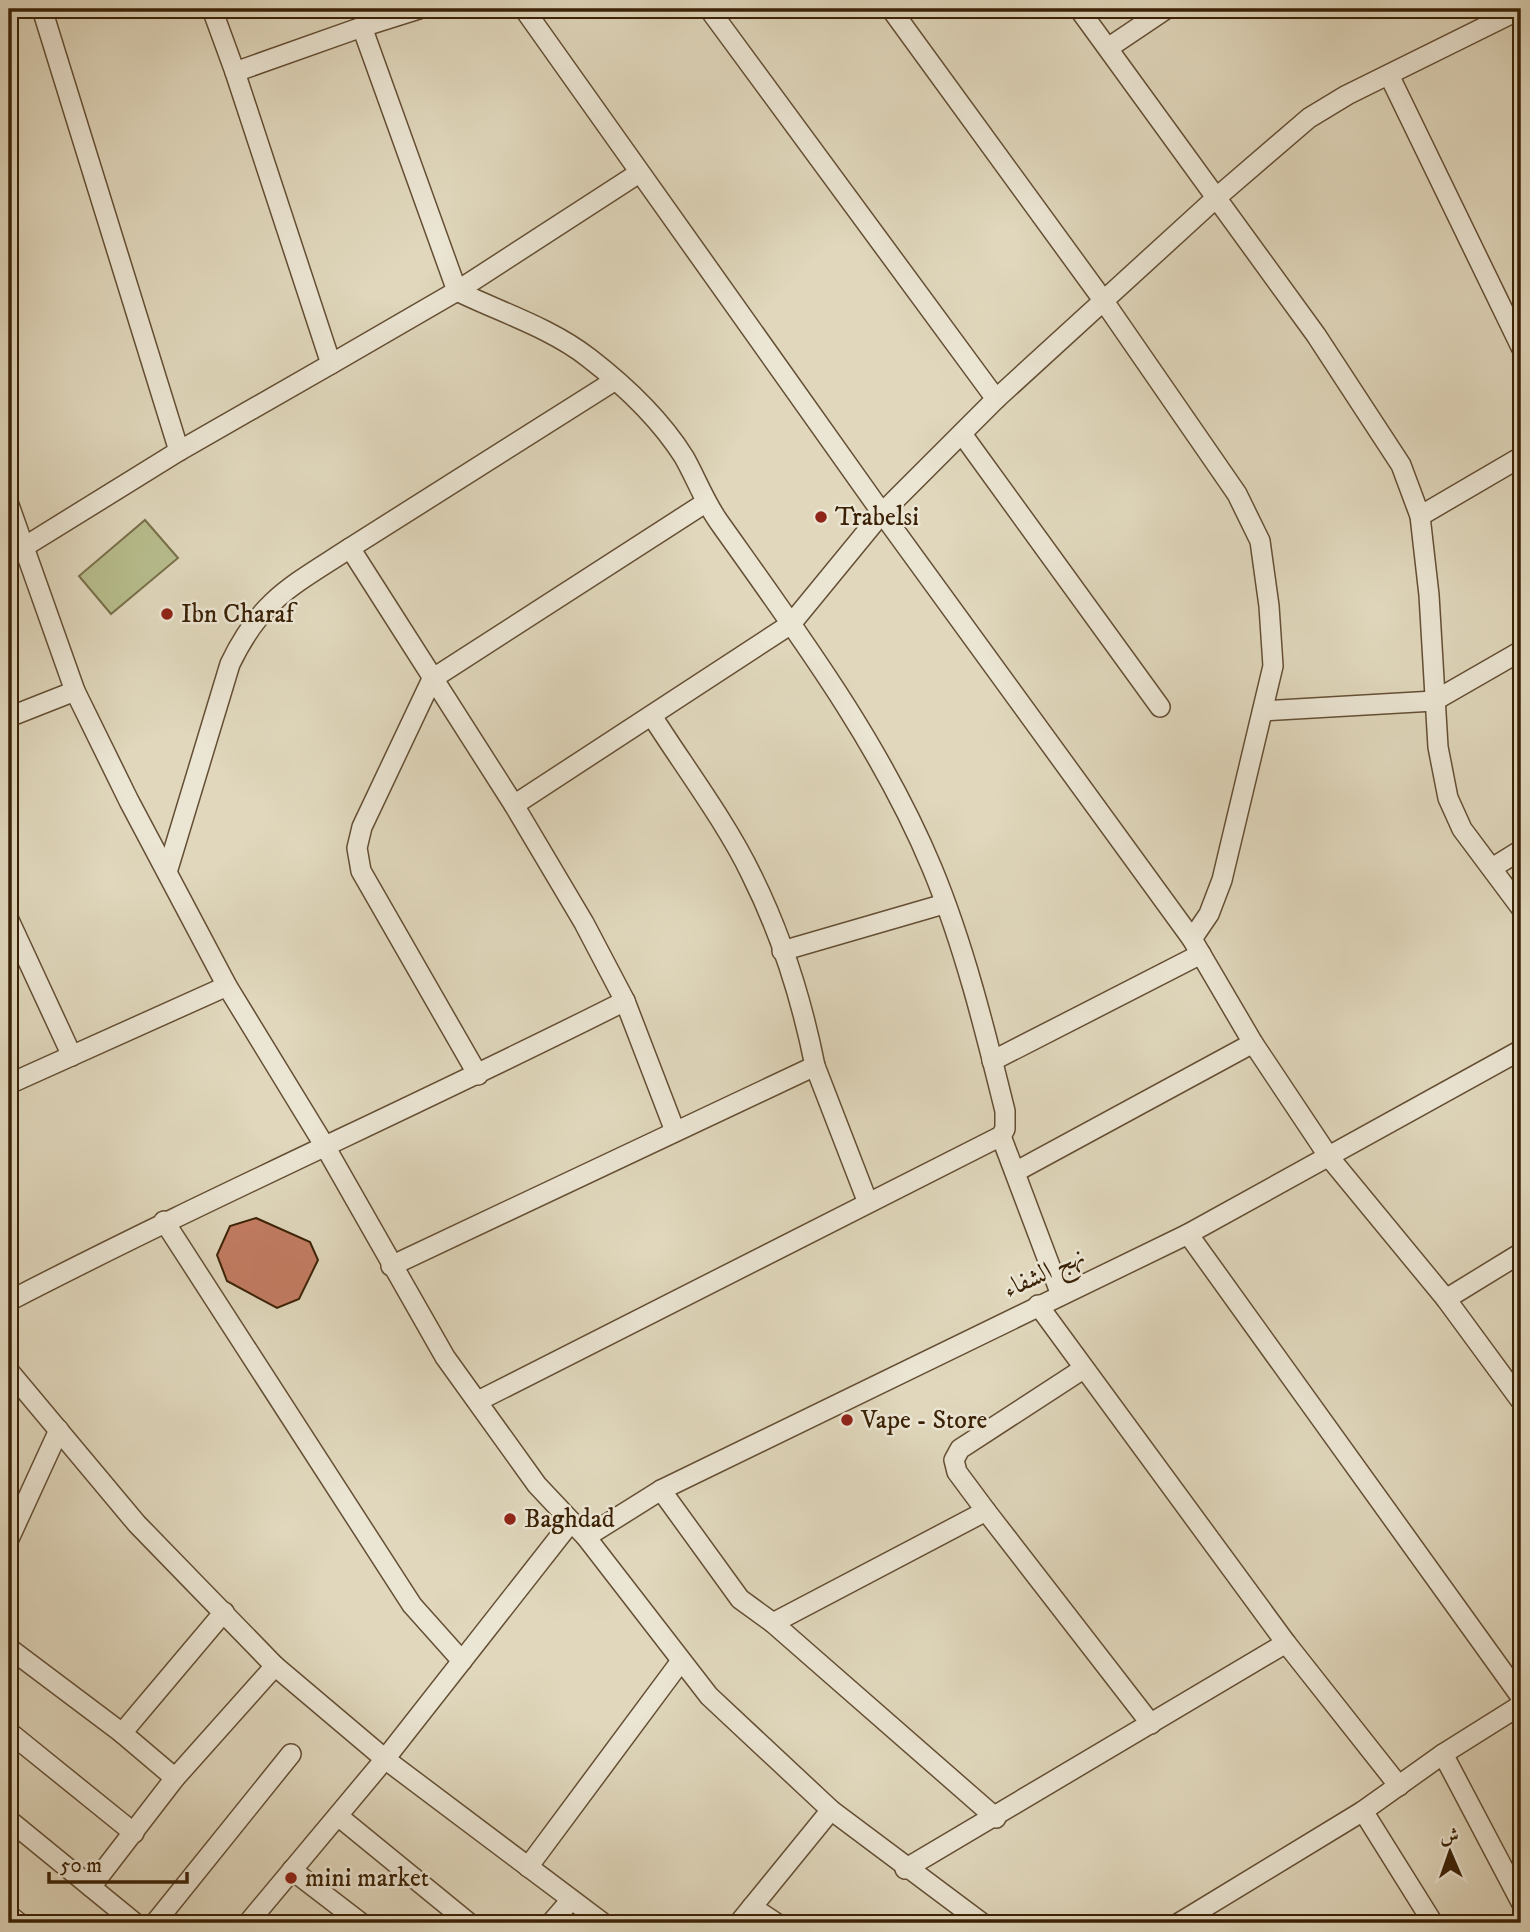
<svg xmlns="http://www.w3.org/2000/svg" width="1530" height="1932" viewBox="0 0 1530 1932" font-family="'IM FELL DW Pica',Amiri,serif">
<style>
.green{fill:#b7bd8d;stroke:#79704a;stroke-width:2}
.building{fill:#c37c62;stroke:#3b2206;stroke-width:2}
.lines{fill:none;stroke-linecap:round;stroke-linejoin:round}
.minor-casing{stroke:#644f34;stroke-width:22}
.minor{stroke:#ebe5d3;stroke-width:19}
.poi-dot{fill:#8f2418;stroke:#ebe5d3;stroke-width:2.5}
.labels{text-anchor:middle;dominant-baseline:central;stroke-width:5;stroke-linejoin:round;paint-order:stroke}
.poi-label{font-size:26px;fill:#3b2206;stroke:#ebe5d3;text-anchor:start}
.street-label{font-size:26px;fill:#3b2206;stroke:#ebe5d3}
</style>
<rect width="100%" height="100%" fill="#e0d7bc"/>
<filter id="stains"><feTurbulence type="fractalNoise" baseFrequency=".00286" numOctaves="4"/><feColorMatrix values="0 0 0 0 .2 0 0 0 0 .09 0 0 0 0 .02 0 0 0 .5 -.17"/></filter>
<radialGradient id="worn" r=".72"><stop offset=".6" stop-color="#630" stop-opacity="0"/><stop offset="1" stop-color="#630" stop-opacity=".3"/></radialGradient>
<polygon class="green" points="145,520 178,558 111,614 79,576"/>
<polygon class="building" points="256,1218 310,1242 318,1260 299,1299 277,1308 227,1281 217,1255 230,1226"/>
<g class="lines">
<defs>
<g id="minor">
<polyline points="42,9 179,451"/>
<polyline points="212,9 235,72"/>
<polyline points="524,9 882,513 1192,939 1253,1043 1329,1157 1446,1299 1521,1401"/>
<polyline points="709,9 996,399"/>
<polyline points="891,9 1103,300 1237,494 1260,541 1269,606 1273,666 1222,880 1209,914 1192,939"/>
<polyline points="1079,9 1316,335 1401,465 1420,516 1429,595 1438,747 1448,798 1462,829 1521,908"/>
<polyline points="362,27 419,9"/>
<polyline points="1108,48 1166,9"/>
<polyline points="1389,75 1521,347"/>
<polyline points="331,364 457,291 639,173"/>
<polyline points="962,434 1160,707"/>
<polyline points="9,505 75,691 129,801 227,986 326,1148 445,1357 537,1485 586,1537 709,1696 831,1810 982,1923"/>
<polyline points="1420,516 1521,457"/>
<path d="M 24,547 L 179,451 L 331,364 L 235,72 L 362,27 L 457,291 C 500,312 551,328 589,358 C 624,385 660,419 684,457 C 696,478 704,501 719,522 C 797,632 880,743 932,868 C 964,945 985,1030 1005,1111 L 1005,1129 L 1001,1136 L 478,1401"/>
<polyline points="350,548 614,381"/>
<polyline points="1263,711 1434,701 1521,651"/>
<polyline points="9,717 75,691"/>
<polyline points="514,805 584,923 625,1001 675,1131"/>
<polyline points="1492,868 1521,850"/>
<path d="M 168,869 L 230,664 C 261,599 292,586 350,548 L 514,805 L 791,624 L 882,513 L 996,399 L 1216,198 L 1309,118 L 1347,95 L 1521,9"/>
<polyline points="9,920 72,1056"/>
<polyline points="782,951 944,904"/>
<polyline points="992,1061 1201,954"/>
<polyline points="815,1066 868,1203"/>
<polyline points="478,1075 361,871 357,848 362,827 432,679 705,503"/>
<polyline points="9,1084 227,986"/>
<polyline points="1001,1136 1061,1295"/>
<polyline points="1017,1171 1253,1043"/>
<polyline points="164,1221 412,1605 462,1661"/>
<polyline points="1188,1234 1521,1697"/>
<path d="M 391,1266 L 815,1066 C 802,1001 781,934 751,874 C 726,822 683,765 652,716"/>
<polyline points="1446,1299 1521,1253"/>
<path d="M 9,1301 C 212,1196 421,1104 625,1001"/>
<polyline points="1038,1305 1286,1643 1399,1786"/>
<polyline points="1083,1369 960,1449 954,1460 957,1472 986,1511 1151,1724"/>
<polyline points="9,1371 137,1524 275,1666 385,1759 603,1923"/>
<polyline points="661,1490 740,1599 773,1623 996,1818"/>
<polyline points="586,1537 661,1490 1188,1234 1521,1050"/>
<polyline points="9,1539 59,1430"/>
<polyline points="773,1623 986,1511"/>
<polyline points="9,1648 122,1733 175,1778"/>
<polyline points="9,1732 134,1833"/>
<polyline points="122,1733 224,1612"/>
<polyline points="1443,1754 1521,1902"/>
<polyline points="1363,1811 1433,1923"/>
<polyline points="338,1816 469,1923"/>
<polyline points="9,1820 135,1923"/>
<polyline points="528,1867 681,1661"/>
<polyline points="905,1869 1286,1643"/>
<polyline points="292,1870 361,1923"/>
<polyline points="91,1887 175,1778 275,1666"/>
<polyline points="752,1907 776,1923"/>
<polyline points="9,1915 19,1923"/>
<polyline points="155,1923 291,1754"/>
<polyline points="248,1923 385,1759 571,1522"/>
<polyline points="551,1923 570,1901"/>
<polyline points="739,1923 831,1810"/>
<polyline points="1179,1923 1363,1811 1443,1754 1521,1705"/>
</g>
</defs>
<use href="#minor" class="minor-casing"/>
<use href="#minor" class="minor"/>
</g>
<g class="poi-dot">
<circle cx="821" cy="517" r="7"/>
<circle cx="167" cy="614" r="7"/>
<circle cx="847" cy="1420" r="7"/>
<circle cx="510" cy="1519" r="7"/>
<circle cx="291" cy="1878" r="7"/>
</g>
<g class="labels">
<g class="poi-label">
<text x="835" y="517">Trabelsi</text>
<text x="181" y="614">Ibn Charaf</text>
<text x="861" y="1420">Vape - Store</text>
<text x="524" y="1519">Baghdad</text>
<text x="305" y="1878">mini market</text>
</g>
<g class="street-label">
<text transform="translate(1044 1273) rotate(-25)">نهج الشفاء</text>
</g>
</g>
<rect width="1530" height="1932" fill="none" stroke="#e0d7bc" stroke-width="35"/>
<rect x="10" y="10" width="1509" height="1911" fill="none" stroke="#3b2206" stroke-width="3.5"/>
<rect x="18" y="18" width="1495" height="1897" fill="none" stroke="#3b2206" stroke-width="2"/>
<g transform="translate(1450 1852) rotate(358)" stroke="#ebe5d3" stroke-width="5" paint-order="stroke">
<path d="M0-5L12 26L0 18L-12 26Z" fill="#3b2206"/>
<text y="-10" font-size="19" font-weight="bold" text-anchor="middle" fill="#3b2206">ش</text>
</g>
<path d="M49 1872v10h138v-10" fill="none" stroke="#3b2206" stroke-width="3.5"/>
<text x="60" y="1872" font-size="21" fill="#3b2206" stroke="#ebe5d3" stroke-width="5" paint-order="stroke">50 m</text>
<rect width="100%" height="100%" filter="url(#stains)"/>
<rect width="100%" height="100%" fill="url(#worn)"/>
</svg>
